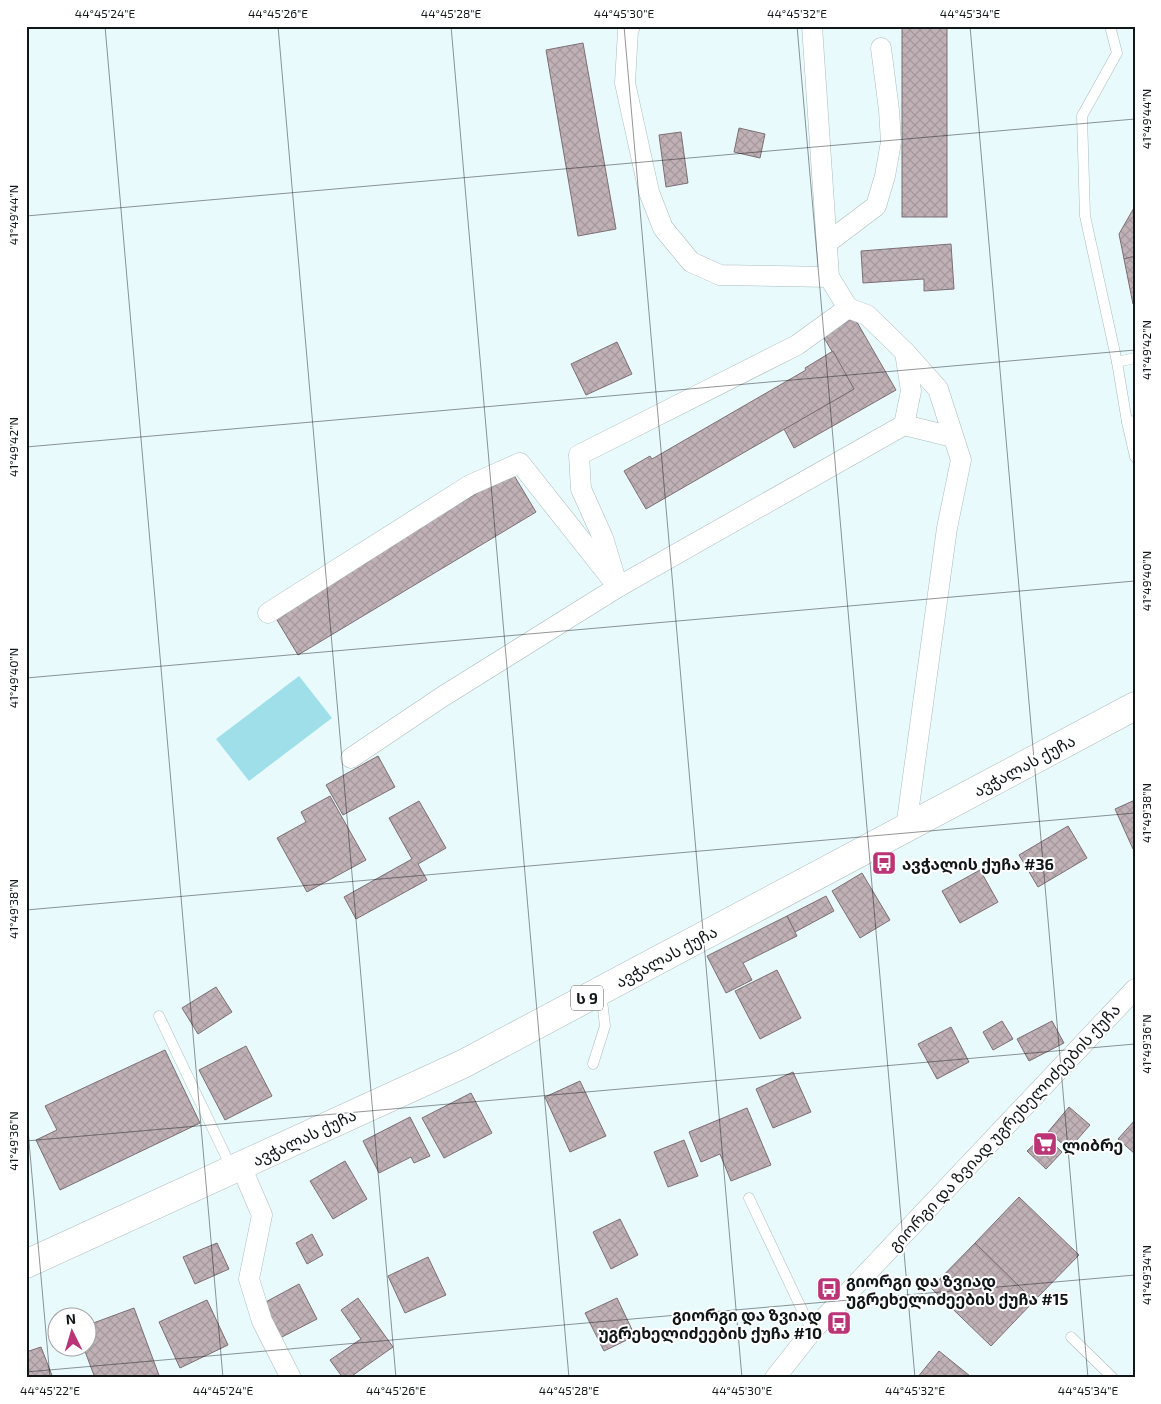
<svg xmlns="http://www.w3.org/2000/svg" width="1161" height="1404" viewBox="0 0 1161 1404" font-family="'Exo 2','Noto Sans Georgian',sans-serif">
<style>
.grass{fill:#9fdfe9}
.building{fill:url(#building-cross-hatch);stroke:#7c6f74}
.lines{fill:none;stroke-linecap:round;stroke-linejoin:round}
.lane-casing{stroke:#abbbbe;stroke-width:11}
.street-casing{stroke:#abbbbe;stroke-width:21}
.highway-casing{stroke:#abbbbe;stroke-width:29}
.lane{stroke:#fff;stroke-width:10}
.street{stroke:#fff;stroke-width:20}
.highway{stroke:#fff;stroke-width:28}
.ticks{fill:none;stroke:#111718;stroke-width:1;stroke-opacity:0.45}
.labels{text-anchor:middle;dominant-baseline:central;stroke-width:4;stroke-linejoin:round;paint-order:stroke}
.shield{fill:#fff;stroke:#585d5d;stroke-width:1}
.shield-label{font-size:15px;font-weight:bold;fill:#111718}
.street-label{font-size:16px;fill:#111718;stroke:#fff}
.poi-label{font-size:16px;font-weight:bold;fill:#111718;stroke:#fff;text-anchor:start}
.neatline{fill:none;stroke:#111718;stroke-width:2}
.ticks-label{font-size:12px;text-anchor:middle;fill:#111718}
</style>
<defs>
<pattern id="building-cross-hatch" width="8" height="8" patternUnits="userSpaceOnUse" patternTransform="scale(1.25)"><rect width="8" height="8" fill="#c0b1b6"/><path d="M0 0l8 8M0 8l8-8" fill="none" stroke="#a4989c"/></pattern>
</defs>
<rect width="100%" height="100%" fill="#e9fafc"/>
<polygon class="grass" points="299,676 332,718 249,781 216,739"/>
<g class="building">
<rect x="902" y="26" width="45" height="191"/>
<polygon points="583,43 616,229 578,236 546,50"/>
<polygon points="739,128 765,134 760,158 734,152"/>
<polygon points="681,132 688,183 666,187 659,135"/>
<polygon points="1135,206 1135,256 1124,259 1119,234"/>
<polygon points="951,244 954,289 924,291 924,279 863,283 861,251"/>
<polygon points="1135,256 1135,304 1133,304 1124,259"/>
<polygon points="854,317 896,390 794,448 784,429 854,389 823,336"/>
<polygon points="617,342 632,374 586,395 571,364"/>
<polygon points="833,351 854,389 646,509 624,471 650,456 652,459 806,370 805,368"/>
<polygon points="512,472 536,512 298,655 274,615"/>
<polygon points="378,756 395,787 343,815 326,785"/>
<polygon points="330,796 366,860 307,892 277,838 306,822 301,812"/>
<polygon points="1135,800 1135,849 1133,849 1115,809"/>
<polygon points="419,801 446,848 418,864 427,880 356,919 344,897 412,859 389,818"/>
<polygon points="1068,826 1087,858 1038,887 1019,855"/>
<polygon points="980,870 998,902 960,923 942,891"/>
<polygon points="862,873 890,920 860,938 832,891"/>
<polygon points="826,896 834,911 795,932 787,916"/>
<polygon points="787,916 797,936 743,963 752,980 726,993 707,956"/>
<polygon points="777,970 801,1018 760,1039 735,991"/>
<polygon points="216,987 232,1012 198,1034 182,1008"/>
<polygon points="1002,1021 1013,1039 993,1050 983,1032"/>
<polygon points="1052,1021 1064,1043 1029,1061 1017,1039"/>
<polygon points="951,1027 969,1062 937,1079 918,1044"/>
<polygon points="246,1046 272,1096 225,1120 199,1070"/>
<polygon points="165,1050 200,1123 60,1190 36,1140 57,1130 45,1106"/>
<polygon points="793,1072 811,1112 773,1128 756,1089"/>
<polygon points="580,1081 606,1136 570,1152 545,1097"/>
<polygon points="471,1093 492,1133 444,1158 422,1118"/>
<polygon points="1069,1107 1090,1125 1069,1149 1048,1132"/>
<polygon points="747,1108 771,1165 731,1181 720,1154 701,1162 689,1132"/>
<polygon points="410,1117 430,1156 414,1163 411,1157 379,1173 363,1141"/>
<polygon points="1135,1120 1135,1154 1118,1139"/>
<polygon points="1044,1135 1062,1152 1046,1169 1027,1151"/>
<polygon points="684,1140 698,1176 668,1187 654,1152"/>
<polygon points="345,1161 367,1199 333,1219 310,1181"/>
<polygon points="1019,1197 1079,1255 1034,1301 975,1243"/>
<polygon points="620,1219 638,1255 611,1269 593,1232"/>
<polygon points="312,1234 323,1255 307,1264 296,1243"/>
<polygon points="217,1243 229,1269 195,1284 183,1257"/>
<polygon points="975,1243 1034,1301 991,1346 931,1288"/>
<polygon points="428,1257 446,1295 405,1313 388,1276"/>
<polygon points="299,1284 317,1319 280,1338 262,1304"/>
<polygon points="358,1298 393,1347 349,1378 343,1378 330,1360 361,1339 341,1310"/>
<polygon points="617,1298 635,1336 604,1351 585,1313"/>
<polygon points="207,1300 228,1345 180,1368 159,1322"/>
<polygon points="134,1308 160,1378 95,1378 83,1346 88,1346 88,1325"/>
<polygon points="41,1347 53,1378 26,1378 26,1352"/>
<polygon points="939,1351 970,1376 968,1378 917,1378"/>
</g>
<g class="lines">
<defs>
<g id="lane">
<polyline points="1110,26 1117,53 1082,116 1085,216 1117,362"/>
<polyline points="1135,358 1117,362 1127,422 1135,421"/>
<polyline points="1127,422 1135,457"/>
<polyline points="159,1016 232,1169"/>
<polyline points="593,1064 605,1026 601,992"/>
<polyline points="749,1198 812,1331"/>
<polyline points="1071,1337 1113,1378"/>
</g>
<g id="street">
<polyline points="630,26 628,30 625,83 649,192 663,228 691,262 720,275 829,277"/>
<polyline points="812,26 829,277 848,308"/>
<polyline points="827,243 876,206 885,176 891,142 889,110 881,48"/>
<polyline points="904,425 911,391 905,352"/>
<polyline points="618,587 603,538 581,489 579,455 797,345 848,308 867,315 905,352 938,389 961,460 947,528 906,828"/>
<polyline points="268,613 470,485 520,463 611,578"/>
<polyline points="351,758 442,697 618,587 904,425 953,437"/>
<polyline points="241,1166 262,1215 249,1279 262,1321 291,1378"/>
<polyline points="775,1378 812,1331 1135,989"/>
</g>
<polyline id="highway" points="26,1264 463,1064 1135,706"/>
</defs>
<use href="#lane" class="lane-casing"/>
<use href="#street" class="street-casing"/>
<use href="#highway" class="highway-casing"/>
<use href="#lane" class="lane"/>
<use href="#street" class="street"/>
<use href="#highway" class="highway"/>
</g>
<path class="ticks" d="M 105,26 L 223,1378M 278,26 L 396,1378M 451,26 L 569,1378M 624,26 L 742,1378M 797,26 L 915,1378M 970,26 L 1088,1378M 26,216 L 1135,119M 26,447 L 1135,350M 26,678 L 1135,581M 26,910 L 1135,813M 26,1108 L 50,1378M 26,1141 L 1135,1044M 26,1372 L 1135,1275"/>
<defs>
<symbol id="bus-square" viewBox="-11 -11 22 22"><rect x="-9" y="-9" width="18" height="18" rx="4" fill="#ba3476" stroke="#fff"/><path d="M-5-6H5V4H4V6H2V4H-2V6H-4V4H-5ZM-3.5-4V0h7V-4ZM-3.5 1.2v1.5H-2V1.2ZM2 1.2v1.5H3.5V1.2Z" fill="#fff"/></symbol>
<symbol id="supermarket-square" viewBox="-11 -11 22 22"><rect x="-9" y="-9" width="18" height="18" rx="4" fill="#ba3476" stroke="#fff"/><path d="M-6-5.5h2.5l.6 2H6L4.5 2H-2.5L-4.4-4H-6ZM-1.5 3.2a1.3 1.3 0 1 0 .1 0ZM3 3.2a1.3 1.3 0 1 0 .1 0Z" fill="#fff"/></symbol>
</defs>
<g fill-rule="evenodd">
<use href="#bus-square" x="870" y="849" width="28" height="28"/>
<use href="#supermarket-square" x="1031" y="1130" width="28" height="28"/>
<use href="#bus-square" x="815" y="1275" width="28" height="28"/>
<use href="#bus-square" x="825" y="1309" width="28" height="28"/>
</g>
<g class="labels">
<rect class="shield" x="571" y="985.5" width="32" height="25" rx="4"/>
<g class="shield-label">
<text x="587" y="998">ს 9</text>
</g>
<g class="street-label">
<text transform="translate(1024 765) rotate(-28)">ავჭალას ქუჩა</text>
<text transform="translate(666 956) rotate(-28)">ავჭალას ქუჩა</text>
<text transform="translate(1004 1127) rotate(-47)">გიორგი და ზვიად უგრეხელიძეების ქუჩა</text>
<text transform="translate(304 1137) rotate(-25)">ავჭალას ქუჩა</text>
</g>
<g class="poi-label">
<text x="902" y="863">ავჭალის ქუჩა #36</text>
<text x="1062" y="1144">ლიბრე</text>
<text x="846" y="1280">გიორგი და ზვიად<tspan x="846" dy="18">უგრეხელიძეების ქუჩა #15</tspan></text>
<text x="822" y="1314" text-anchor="end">გიორგი და ზვიად<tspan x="822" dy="18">უგრეხელიძეების ქუჩა #10</tspan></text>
</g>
</g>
<rect width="1161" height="1404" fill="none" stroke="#ffffff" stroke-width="55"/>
<g transform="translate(72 1332) rotate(355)"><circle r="24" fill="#ffffff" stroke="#a0a2a3"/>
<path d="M0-4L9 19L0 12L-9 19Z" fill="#ba3476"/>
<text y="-8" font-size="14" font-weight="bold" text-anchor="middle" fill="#111718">N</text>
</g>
<rect x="28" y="28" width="1106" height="1348" class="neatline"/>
<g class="ticks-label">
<text x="105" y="18">44°45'24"E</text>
<text x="278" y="18">44°45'26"E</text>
<text x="451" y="18">44°45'28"E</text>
<text x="624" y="18">44°45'30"E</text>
<text x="797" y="18">44°45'32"E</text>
<text x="970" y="18">44°45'34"E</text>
<text transform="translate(1147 119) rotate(-90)" y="4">41°49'44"N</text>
<text transform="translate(14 215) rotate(-90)" y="4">41°49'44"N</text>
<text transform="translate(1147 350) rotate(-90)" y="4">41°49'42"N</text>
<text transform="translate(14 447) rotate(-90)" y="4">41°49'42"N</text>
<text transform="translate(1147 581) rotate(-90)" y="4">41°49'40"N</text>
<text transform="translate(14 678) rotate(-90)" y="4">41°49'40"N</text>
<text transform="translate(1147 813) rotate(-90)" y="4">41°49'38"N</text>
<text transform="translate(14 909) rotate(-90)" y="4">41°49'38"N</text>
<text transform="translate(1147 1044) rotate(-90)" y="4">41°49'36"N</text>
<text transform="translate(14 1141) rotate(-90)" y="4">41°49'36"N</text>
<text transform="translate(1147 1275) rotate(-90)" y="4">41°49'34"N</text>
<text x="50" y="1395">44°45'22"E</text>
<text x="223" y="1395">44°45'24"E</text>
<text x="396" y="1395">44°45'26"E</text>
<text x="569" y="1395">44°45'28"E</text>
<text x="742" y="1395">44°45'30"E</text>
<text x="915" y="1395">44°45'32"E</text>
<text x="1088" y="1395">44°45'34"E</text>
</g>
</svg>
